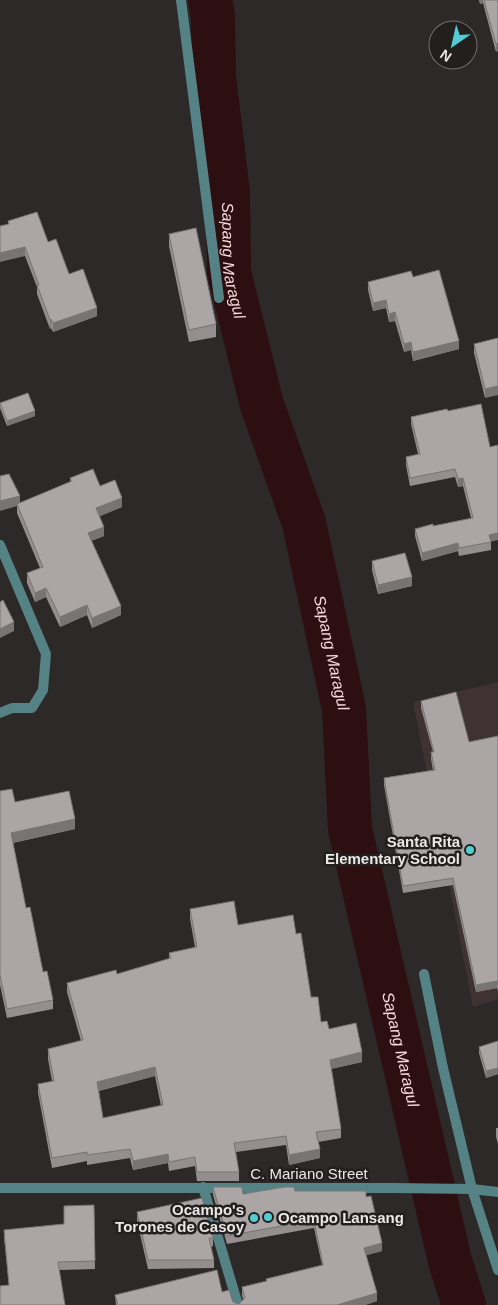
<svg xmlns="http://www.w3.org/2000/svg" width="498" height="1305" viewBox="0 0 498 1305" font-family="Arial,sans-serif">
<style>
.built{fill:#3e3232}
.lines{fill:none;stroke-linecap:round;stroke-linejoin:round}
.river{stroke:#2d0e11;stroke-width:44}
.service{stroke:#558385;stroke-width:10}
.minor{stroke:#558385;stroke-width:10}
.tertiary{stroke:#558385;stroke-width:10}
.wall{fill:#948e8e;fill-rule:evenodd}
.shaded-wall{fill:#787474}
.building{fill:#aca5a5;stroke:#787474;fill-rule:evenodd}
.poi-dot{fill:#51ccd2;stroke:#241f1f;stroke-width:2}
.labels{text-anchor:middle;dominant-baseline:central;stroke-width:5;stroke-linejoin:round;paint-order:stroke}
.poi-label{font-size:15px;font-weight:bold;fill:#eae7e7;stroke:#241f1f;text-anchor:end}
.street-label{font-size:15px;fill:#eae7e7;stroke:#241f1f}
.water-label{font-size:16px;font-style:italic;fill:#f5d8d9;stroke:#241f1f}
</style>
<rect width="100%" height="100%" fill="#2e2929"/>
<polygon class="built" points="498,682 498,999 473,1007 413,702"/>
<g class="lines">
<path class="river" id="s1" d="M 210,0 L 213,16 L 214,77 L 228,193 L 229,272 L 262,405 L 304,523 L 344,709 L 350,829 L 450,1261 L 464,1305"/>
<polyline class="service" points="424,974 443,1068 472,1189"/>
<g class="minor">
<polyline points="181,0 219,298"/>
<polyline points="0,545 46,654 43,690 32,708 12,708 0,713"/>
<polyline points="203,1187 238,1305"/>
<polyline points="472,1189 498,1270"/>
</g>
<polyline class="tertiary" points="0,1188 393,1188 472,1189 498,1192"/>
</g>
<g class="wall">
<polygon points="479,0 498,0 496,52 483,3 480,4"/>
<polygon points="8,221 48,242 97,316 53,332 51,328 50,329 37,294 37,287 25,256 8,224"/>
<polygon points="169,234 216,324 216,337 189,342 169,246"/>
<polygon points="413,277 459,349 413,361 411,350 404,352 395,321 389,322 386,308 373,311 368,290 368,282"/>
<polygon points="498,338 485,398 474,353 474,344"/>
<polygon points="0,403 35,416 7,426 0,408"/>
<polygon points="447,409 491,542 491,550 459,556 458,551 422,561 415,536 415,529 433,526 471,518 463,486 458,487 455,477 410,486 406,465 406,457 418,454 411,424 411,417"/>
<polygon points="0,476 20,503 70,482 70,478 100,486 122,507 99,516 104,536 91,541 121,615 92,628 87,615 60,627 46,597 35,602 27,583 27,573 40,568 17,513 17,506"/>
<polygon points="372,561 412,586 378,594 372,570"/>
<polygon points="421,701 469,742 498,736 498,991 497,988 476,992 453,885 403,893 384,785 384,778 433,770 431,759 431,752 433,752 421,708"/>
<polygon points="0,791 15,802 75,829 13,843 26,908 43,972 53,1000 53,1009 7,1018 0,985"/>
<path d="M 190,909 L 238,925 L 296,934 L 311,997 L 321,1022 L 362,1062 L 331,1069 L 341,1129 L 341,1138 L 318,1142 L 320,1158 L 289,1165 L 286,1145 L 236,1152 L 239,1172 L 239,1181 L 197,1181 L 195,1166 L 169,1171 L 168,1163 L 133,1170 L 130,1158 L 87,1165 L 87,1161 L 52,1168 L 38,1093 L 38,1084 L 52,1081 L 48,1059 L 48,1049 L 81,1041 L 67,992 L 67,983 L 117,974 L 169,959 L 169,953 L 195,947 L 190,919 ZM 155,1076 L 161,1106 L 103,1118 L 99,1091 Z"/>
<polygon points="498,1041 498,1074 486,1078 479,1053 479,1047"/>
<polygon points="496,1128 498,1128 498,1144 496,1137"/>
<polygon points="213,1187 243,1194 295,1191 366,1197 382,1251 366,1255 377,1301 365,1305 116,1305 115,1295 222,1292 233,1302 239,1304 243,1300 242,1295 242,1287 266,1282 266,1279 322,1265 314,1228 227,1244 213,1195"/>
<polygon points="94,1205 95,1269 59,1270 9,1285 4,1238 4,1230 64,1224"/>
<polygon points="137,1212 213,1238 213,1246 211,1247 214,1260 214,1268 148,1269 137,1221"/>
</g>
<g class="shaded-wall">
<polygon points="480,0 483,0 483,3 480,4"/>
<polygon points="498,43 498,51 496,52 496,44"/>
<polygon points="25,247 25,256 0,262 0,253"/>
<polygon points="386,300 386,308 373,311 373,303"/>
<polygon points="97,308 97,316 53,332 53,323"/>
<polygon points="395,312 395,321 389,322 389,314"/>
<polygon points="51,319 51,328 50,329 50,320"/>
<polygon points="459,341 459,349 413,361 413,352"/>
<polygon points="411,342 411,350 404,352 404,344"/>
<polygon points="498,386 498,395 485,398 485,389"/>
<polygon points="35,411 35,416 7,426 7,421"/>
<polygon points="463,478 463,486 458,487 458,479"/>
<polygon points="20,496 20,506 17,504 17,506 0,511 0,501"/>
<polygon points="122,498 122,507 96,518 96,508"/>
<polygon points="104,527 104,536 88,542 88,533"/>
<polygon points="498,533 498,540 489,542 489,535"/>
<polygon points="458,543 458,551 422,561 422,553"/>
<polygon points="412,577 412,586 378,594 378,585"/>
<polygon points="46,588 46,597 35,602 35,593"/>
<polygon points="87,605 87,615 60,627 60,617"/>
<polygon points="121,606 121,615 92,628 92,618"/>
<polygon points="14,622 14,631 0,638 0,629"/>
<polygon points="75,819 75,829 11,843 11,833"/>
<polygon points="497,981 497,988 476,992 476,985"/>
<polygon points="362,1052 362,1062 330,1069 330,1060"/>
<polygon points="155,1067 155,1076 97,1091 97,1082"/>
<polygon points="498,1068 498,1074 486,1078 486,1071"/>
<polygon points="320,1149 320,1158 289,1165 289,1155"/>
<polygon points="168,1154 168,1163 133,1170 133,1161"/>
<polygon points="382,1243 382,1251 364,1256 364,1248"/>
<polygon points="377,1293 377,1301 365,1305 337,1305"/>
</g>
<g class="building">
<polygon points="484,0 498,0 498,43 496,44"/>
<polygon points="37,212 48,242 56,239 69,274 83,269 97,308 53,323 51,319 50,320 37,285 39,285 25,247 0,253 0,226 9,224 8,221"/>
<polygon points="196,228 216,324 189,330 169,234"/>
<polygon points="439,270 459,341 413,352 411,342 404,344 395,312 389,314 386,300 373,303 368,282 411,271 413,277"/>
<polygon points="498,338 498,386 485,389 474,344"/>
<polygon points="28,393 35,411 7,421 0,403"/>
<polygon points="481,404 490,447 498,445 498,533 489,535 491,542 459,548 458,543 422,553 415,529 433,524 433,526 473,518 463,478 458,479 455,469 410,478 406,457 420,454 411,417 447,409 448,411"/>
<polygon points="93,469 100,486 115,480 122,498 96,508 104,527 88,533 121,606 92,618 87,605 60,617 46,588 35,593 27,573 43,567 17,504 72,481 70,478"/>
<polygon points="9,474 20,496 0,501 0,476"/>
<polygon points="405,553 412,577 378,585 372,561"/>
<polygon points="3,600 14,622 0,629 0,602"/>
<polygon points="456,692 469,742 498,736 498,985 497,981 476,985 453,878 403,886 384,778 435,770 431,752 434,752 421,701"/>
<polygon points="12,789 15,802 69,791 75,819 11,833 26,908 30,907 43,972 47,971 53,1000 7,1009 0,975 0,791"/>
<path d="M 234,901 L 238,925 L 293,915 L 296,934 L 301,933 L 311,997 L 318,997 L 321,1022 L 327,1021 L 329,1029 L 356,1023 L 362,1052 L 330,1060 L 341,1129 L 316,1132 L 320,1149 L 289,1155 L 286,1136 L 234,1143 L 239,1172 L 197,1172 L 195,1157 L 169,1162 L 168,1154 L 133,1161 L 130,1149 L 87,1155 L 87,1152 L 52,1158 L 38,1084 L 54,1081 L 48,1049 L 83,1040 L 67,983 L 116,970 L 117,974 L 171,958 L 169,953 L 197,947 L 190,909 ZM 155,1067 L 163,1105 L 103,1118 L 97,1082 Z"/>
<polygon points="498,1041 498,1068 486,1071 479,1047"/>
<polygon points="213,1187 242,1187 243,1194 284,1187 294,1187 295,1191 366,1191 366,1197 371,1196 382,1243 364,1248 377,1293 337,1305 118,1305 115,1295 217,1270 222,1292 229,1290 233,1302 239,1304 245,1298 242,1287 267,1281 266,1279 323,1265 314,1220 227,1236"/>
<polygon points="202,1198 213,1238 209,1238 214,1260 148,1260 137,1212"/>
<polygon points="94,1205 95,1261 58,1262 65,1305 0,1305 0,1286 9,1285 4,1230 64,1224 64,1206"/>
</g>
<g class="poi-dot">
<circle cx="470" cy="850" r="5"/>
<circle cx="268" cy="1217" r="5"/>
<circle cx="254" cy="1218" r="5"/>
</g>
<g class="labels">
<g class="poi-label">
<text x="460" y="841">Santa Rita<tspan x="460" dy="17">Elementary School</tspan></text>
<text x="244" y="1209">Ocampo's<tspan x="244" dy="17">Torones de Casoy</tspan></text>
<text x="278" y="1217" text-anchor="start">Ocampo Lansang</text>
</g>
<g class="street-label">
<text x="309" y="1173">C. Mariano Street</text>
</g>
<g class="water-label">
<text stroke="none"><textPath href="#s1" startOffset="262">Sapang Maragul</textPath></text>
<text stroke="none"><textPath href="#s1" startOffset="668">Sapang Maragul</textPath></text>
<text stroke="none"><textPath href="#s1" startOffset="1072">Sapang Maragul</textPath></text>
</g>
</g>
<g transform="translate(453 45) rotate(214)"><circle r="24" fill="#241f1f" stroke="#736f6f"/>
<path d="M0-4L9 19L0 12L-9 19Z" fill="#51ccd2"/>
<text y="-8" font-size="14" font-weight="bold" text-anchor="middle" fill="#eae7e7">N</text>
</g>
</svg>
